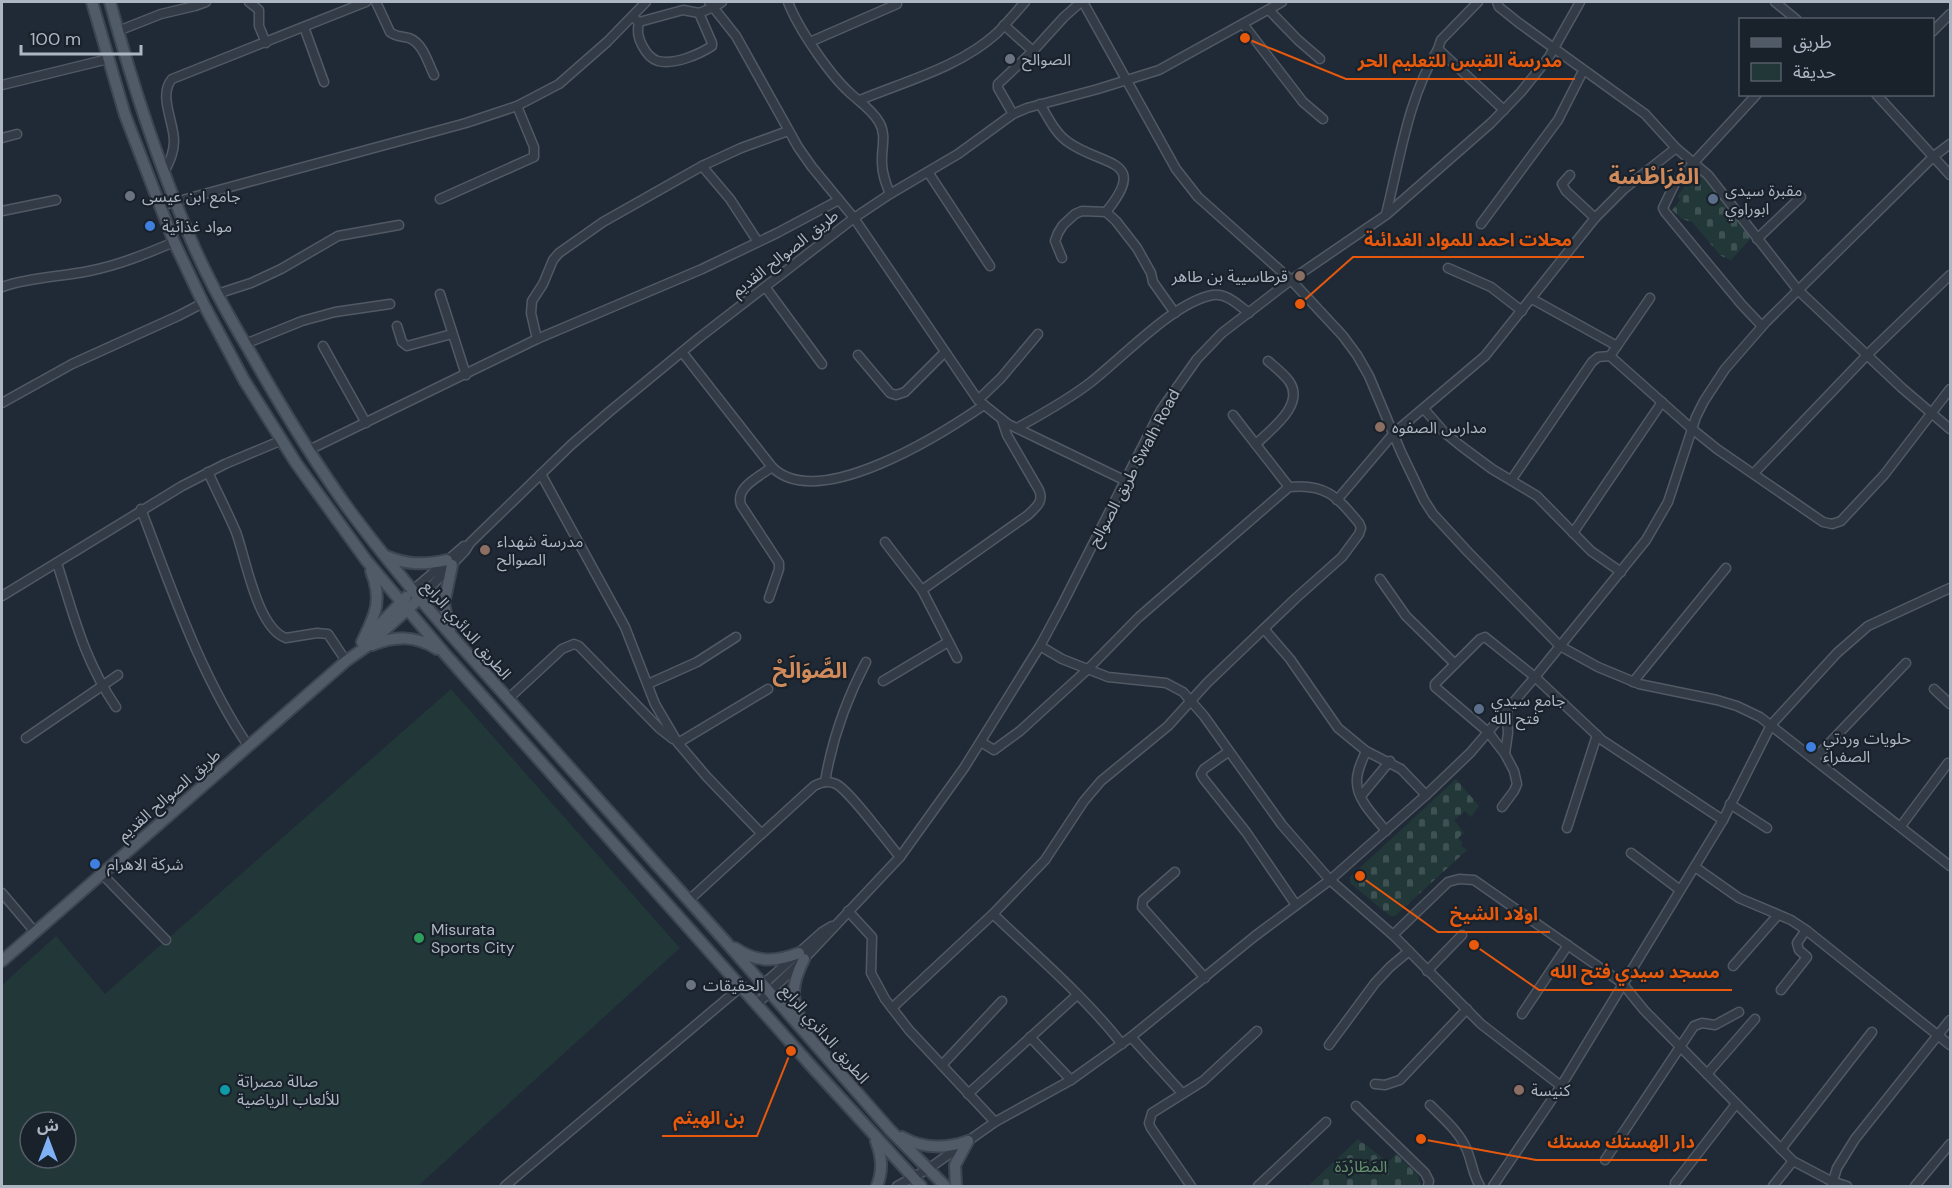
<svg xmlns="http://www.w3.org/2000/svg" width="1952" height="1188" viewBox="0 0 1952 1188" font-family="'DM Sans','Noto Sans Arabic',sans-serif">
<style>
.cemetery{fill:url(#cemetery-stones)}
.park{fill:#223738;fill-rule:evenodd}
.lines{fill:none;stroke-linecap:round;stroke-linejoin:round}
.minor-casing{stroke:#505964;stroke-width:11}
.major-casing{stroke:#3c4550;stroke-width:14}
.minor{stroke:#333c46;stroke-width:8}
.major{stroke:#515b67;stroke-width:10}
.worship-dot{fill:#6b7280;stroke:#19212b;stroke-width:2}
.service-dot{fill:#5c6f8a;stroke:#19212b;stroke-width:2}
.shop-dot{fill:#3f7fe0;stroke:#19212b;stroke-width:2}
.education-dot{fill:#8d6e63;stroke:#19212b;stroke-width:2}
.leisure-dot{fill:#2e9e5b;stroke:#19212b;stroke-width:2}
.culture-dot{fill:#0f9aa8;stroke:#19212b;stroke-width:2}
.labels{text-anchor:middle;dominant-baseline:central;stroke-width:4.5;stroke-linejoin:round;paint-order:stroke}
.poi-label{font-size:16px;fill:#adb6c3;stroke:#19212b;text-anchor:start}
.street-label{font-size:16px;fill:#adb6c3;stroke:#19212b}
.park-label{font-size:16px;fill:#65936e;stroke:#19212b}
.district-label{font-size:22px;font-weight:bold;fill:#d18a5a;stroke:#19212b}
.leader{fill:none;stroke:#e8590c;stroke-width:2}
.callout-dot{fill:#e8590c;stroke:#19212b;stroke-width:2}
.callout-label{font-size:18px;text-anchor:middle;font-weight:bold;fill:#e8590c;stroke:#19212b;stroke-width:4.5;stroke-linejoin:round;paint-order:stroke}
</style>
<defs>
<pattern id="cemetery-stones" width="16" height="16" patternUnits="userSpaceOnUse" patternTransform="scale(1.5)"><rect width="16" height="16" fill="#223738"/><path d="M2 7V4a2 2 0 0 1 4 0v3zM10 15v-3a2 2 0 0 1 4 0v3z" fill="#3f5253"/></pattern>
</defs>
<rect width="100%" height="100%" fill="#202a36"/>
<g class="cemetery">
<polygon points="1697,171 1753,236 1731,260 1721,256 1692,222 1682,219 1672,210 1680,200 1677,196"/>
<polygon points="1456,779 1479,806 1471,817 1465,811 1454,820 1464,833 1458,838 1463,843 1461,846 1467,850 1395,916 1390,916 1350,883 1350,877"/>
<polygon points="1358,1139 1388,1162 1396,1154 1418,1175 1420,1186 1308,1186"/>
</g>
<path class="park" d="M 451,689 L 680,948 L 418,1186 L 2,1186 L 2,985 L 56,936 L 105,994 ZM 30,1122 L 66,1122 L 66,1158 L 30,1158 Z"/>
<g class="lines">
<defs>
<g id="minor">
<polyline points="249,2 259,10 259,26 266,43"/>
<path d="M 376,2 L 390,32 C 396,37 401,36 409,38 C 423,43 428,63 434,75"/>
<polyline points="709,2 736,36 798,147 812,167 854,218 978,400 1008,424 1124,480"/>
<path d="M 788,2 C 798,28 829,74 850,93 C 860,102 872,110 879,122 C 887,135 881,149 882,163 C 882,174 886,184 890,194"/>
<polyline points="1083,2 1176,169 1198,197 1291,280 1343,336 1357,355 1369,376 1401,452 1424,500 1433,514 1468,552 1560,646 1598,667 1639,684 1717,700 1737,706 1760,717 1950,866"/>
<polyline points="1478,2 1441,40 1438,49 1504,110"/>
<polyline points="1497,2 1499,7 1519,23 1645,114 1676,148 1708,175 1798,290 1902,388 1950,429"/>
<polyline points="1775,2 1797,20"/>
<polyline points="1269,10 1298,40 1320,59"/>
<polyline points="635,19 639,22 683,10 699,13 714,7 722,2"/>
<path d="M 639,22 C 637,30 638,38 642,45 C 645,51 651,59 658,61 C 674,65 698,55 712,46 L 712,43 L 699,13"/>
<polyline points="1243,24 1303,102 1323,119"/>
<polyline points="1004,25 1033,51"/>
<polyline points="304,27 324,82"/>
<polyline points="118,31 161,14 195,6 206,2"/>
<polyline points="1932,32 1950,14"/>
<polyline points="810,42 897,4"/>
<polyline points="2,85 108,59"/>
<polyline points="1757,94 1675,183 1663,208 1665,212 1742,305 1762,326"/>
<polyline points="1876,94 1950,175"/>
<path d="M 860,100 C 906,81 960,67 997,33 C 1007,23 1016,12 1025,2"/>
<path d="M 1040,104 C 1048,117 1055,133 1068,142 C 1103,167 1150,158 1106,212"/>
<polyline points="1013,114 998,88 998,84 1033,51 1064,17 1081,2"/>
<polyline points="2,138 17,134"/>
<polyline points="702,166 730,199 758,242"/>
<polyline points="928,172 990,266"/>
<path d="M 164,173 C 169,162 174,153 174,141 C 174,122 158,95 172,79 L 366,2"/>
<polyline points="1570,175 1562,184 1566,191 1595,218"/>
<polyline points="440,199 534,157 534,147 517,106"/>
<polyline points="160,206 466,123 517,106 559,84 607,42 646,2"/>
<polyline points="2,211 56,200"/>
<path d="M 1386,214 C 1400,159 1408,98 1438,49"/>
<polyline points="1481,224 1558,120 1583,71"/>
<polyline points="1757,239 1801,197"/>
<polyline points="1062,258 1055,241 1058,233 1063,225 1075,214 1082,211 1106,212 1116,221 1137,248 1151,273 1153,282 1175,313"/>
<polyline points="1448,268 1491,287 1522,311"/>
<path d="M 2,287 C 30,277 60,277 89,271 C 119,265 146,254 174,242"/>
<polyline points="766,288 822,364"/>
<polyline points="217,294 251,283 281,269 338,236 399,225"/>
<polyline points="440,294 466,375"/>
<polyline points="1532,299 1617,346"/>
<polyline points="397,326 402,342 407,346 452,334"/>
<polyline points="537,339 531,313 532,301 543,284 553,260 559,253 603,222 702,166 741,148 788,131"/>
<polyline points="245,344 302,321 335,312 390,304"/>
<polyline points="323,346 366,423"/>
<path d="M 682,352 L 772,467 C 818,513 942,434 984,405"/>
<polyline points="858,355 890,393 896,395 905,392 945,352"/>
<polyline points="1610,356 1691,428 1717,449 1823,522 1832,524 1841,521 1884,475 1950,389"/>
<polyline points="978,400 1001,378 1038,334"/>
<polyline points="2,403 72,364 178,316 203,303"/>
<polyline points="1424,409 1445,433 1461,446 1492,469 1537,496 1591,551 1621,572"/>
<polyline points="1233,415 1289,487"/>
<path d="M 1017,428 C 1042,414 1068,400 1091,382 C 1122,358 1175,301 1213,295 C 1227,293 1238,305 1249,313"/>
<path d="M 1256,444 C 1270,430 1306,405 1289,381 C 1284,374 1275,367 1268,361"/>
<polyline points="309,450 537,339 702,269 777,233 839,200"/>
<path d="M 208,472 C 217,492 227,511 236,532 C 246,559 257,628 286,638 L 317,633 L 328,634 L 346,661"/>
<polyline points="1754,473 1867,355 1950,275"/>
<polyline points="541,474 625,627 655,704 678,743 707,777 761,833"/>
<polyline points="1512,479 1592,362 1598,357 1610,356 1650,298"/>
<polyline points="1337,500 1394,433 1485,356 1595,218 1624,189 1676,148"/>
<path d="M 141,509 C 172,590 200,675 249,747"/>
<polyline points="1573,533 1662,402"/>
<polyline points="885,542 922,590 957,658"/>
<path d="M 57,563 C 74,616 84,660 116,707"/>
<polyline points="1380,579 1406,616 1455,664"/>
<polyline points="413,590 464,546"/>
<path d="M 922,590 L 1028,515 C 1036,507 1044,502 1039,490 L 1007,435 L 1002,420"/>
<polyline points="2,596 182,486 225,464 280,441"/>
<polyline points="420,598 465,551 470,543 571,445 609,412 700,337 854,218 890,194 958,154 1013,114 1027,108 1098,89 1159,70 1282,2"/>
<path d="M 769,598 L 779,569 L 779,563 L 741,505 C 735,487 759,477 772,467"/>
<polyline points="1264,629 1290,659 1338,728 1366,751 1401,769 1426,795"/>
<polyline points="1040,646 1062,659 1108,677 1166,683 1183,692 1204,716 1282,825 1330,880 1393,935 1481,1024 1561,1086"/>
<polyline points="883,681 948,642"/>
<polyline points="1633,682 1726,568"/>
<polyline points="648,684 697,662 736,637"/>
<polyline points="1934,689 1950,704"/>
<polyline points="508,699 562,649 574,644 579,646 659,728 673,739"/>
<polyline points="26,738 118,675"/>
<polyline points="678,743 768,689"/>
<path d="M 1366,751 C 1362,761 1356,772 1357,783 C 1357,800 1376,818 1386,831"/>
<polyline points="1228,752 1204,769 1201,774 1203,778 1246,832 1296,905"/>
<polyline points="1505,754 1508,733 1507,710"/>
<polyline points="1814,759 1906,663"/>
<path d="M 825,782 C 832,739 846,700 866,662"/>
<polyline points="1361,796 1390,761"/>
<polyline points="1730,804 1767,828"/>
<polyline points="1502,807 1514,791 1517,784 1514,771 1505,754 1488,732 1435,687 1435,684 1480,639 1485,637 1535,677 1602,740 1723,820"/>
<polyline points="1901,826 1948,763"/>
<polyline points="1567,828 1597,735"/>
<polyline points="1631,853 1680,890"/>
<polyline points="1695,867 1739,898 1791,920 1806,930 1950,1045"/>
<polyline points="1175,872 1143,900 1142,907 1205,978"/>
<polyline points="101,873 166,940"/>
<polyline points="2,893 35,932"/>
<path d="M 688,901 L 814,786 C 821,782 828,780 836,784 C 850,791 887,842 900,857"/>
<polyline points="848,911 872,937 871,973 885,999 909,1030 995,1122"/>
<path d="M 993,914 C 1037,956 1084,996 1122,1044"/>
<polyline points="1393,935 1448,882 1459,879 1474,880 1622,983 1644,1010 1793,1161 1831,1181 1847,1186"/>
<polyline points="1733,966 1778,915"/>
<polyline points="1427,971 1462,935"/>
<polyline points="1781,990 1807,957 1799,950 1797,943 1806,930"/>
<polyline points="750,996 822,932 832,926"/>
<polyline points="758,1003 804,959 900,857 964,768 1040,646 1061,607 1161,410 1197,359 1222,333 1291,280 1386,215 1491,123 1521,92 1549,57 1580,2"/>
<path d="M 892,1008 L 993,914 L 1045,860 L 1084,801 L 1101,781 L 1168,726 L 1207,683 L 1296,598 L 1342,557 L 1359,534 L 1361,528 L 1359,523 C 1337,497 1326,483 1289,487 L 1139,617 L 1087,670 L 1020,731 L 994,750 L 981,742"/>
<polyline points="1522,1014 1568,945"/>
<polyline points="1030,1037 1071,1080"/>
<polyline points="1131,1037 1182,1093"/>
<polyline points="1329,1045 1375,983 1390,967 1409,951"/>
<polyline points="942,1065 1002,1001"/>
<polyline points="1707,1074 1755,1019"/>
<polyline points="1375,1084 1385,1085 1400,1080 1467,1009"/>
<polyline points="968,1094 1077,995"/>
<path d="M 1430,1105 C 1443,1118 1457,1130 1465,1146 C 1472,1159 1472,1174 1480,1186"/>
<polyline points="1356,1106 1425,1173 1429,1181 1428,1186"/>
<polyline points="1781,1149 1872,1032"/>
<polyline points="1605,1160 1694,1026 1702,1023 1715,1025 1739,1012"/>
<polyline points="1675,1183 1736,1104"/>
<polyline points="1832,1184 1837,1168 1855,1139 1950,1020"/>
<polyline points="505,1186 742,986"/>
<polyline points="897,1186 928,1169 995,1122 1071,1080 1131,1037 1255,936 1330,880 1426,795 1470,753 1535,677 1646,540 1668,502 1696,417 1704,401 1725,369 1766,322 1934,156 1950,144"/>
<polyline points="1191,1186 1151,1128 1149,1123 1152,1113 1203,1081 1257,1031"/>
<polyline points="1258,1186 1326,1122"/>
<polyline points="1493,1186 1561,1086 1723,820 1771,725 1837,653 1868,626 1950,588"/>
<polyline points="1773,1186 1793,1161"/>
<polyline points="1915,1186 1950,1144"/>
</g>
<g id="major">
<polyline points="92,2 125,115 174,242 203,303 244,380 296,463 366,560 445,654 814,1069 921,1186"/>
<path d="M 110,2 C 132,83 158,164 192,242 C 208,279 228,315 249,350 C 280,405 313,460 350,511 C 382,554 416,595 451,635 L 726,942 L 890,1130 L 945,1186"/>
<path d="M 386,556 C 407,565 424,565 447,560"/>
<polyline points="450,631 444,604 452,565"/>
<polyline points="369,636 406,597"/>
<path d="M 362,642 C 375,615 383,601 371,571"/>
<path d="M 372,645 C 395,636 415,635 437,649"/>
<path d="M 735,948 C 757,963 775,962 799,953"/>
<polyline points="2,961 346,661 366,647 420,598"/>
<path d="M 804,1027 C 791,999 790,987 804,959"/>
<path d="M 902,1137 C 923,1149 945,1149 968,1141"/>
<path d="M 876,1141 C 882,1157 883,1170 877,1186"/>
<polyline points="956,1186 955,1165 968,1141"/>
</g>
</defs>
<use href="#minor" class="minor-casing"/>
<use href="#major" class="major-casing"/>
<use href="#minor" class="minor"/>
<use href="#major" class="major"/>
</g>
<g class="worship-dot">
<circle cx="1010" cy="59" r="6"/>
<circle cx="130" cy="196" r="6"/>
<circle cx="691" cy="985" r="6"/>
</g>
<g class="service-dot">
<circle cx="1713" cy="199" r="6"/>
<circle cx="1479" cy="709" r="6"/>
</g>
<g class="shop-dot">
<circle cx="150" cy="226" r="6"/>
<circle cx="1811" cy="747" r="6"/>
<circle cx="95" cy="864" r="6"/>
</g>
<g class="education-dot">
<circle cx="1300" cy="276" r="6"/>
<circle cx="1380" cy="427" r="6"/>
<circle cx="485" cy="550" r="6"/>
<circle cx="1519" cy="1090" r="6"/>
</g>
<circle class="leisure-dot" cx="419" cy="938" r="6"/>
<circle class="culture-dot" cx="225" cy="1090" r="6"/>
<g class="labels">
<g class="poi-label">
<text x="1022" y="59">الصوالح</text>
<text x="1725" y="190">مقبرة سيدى<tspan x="1725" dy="18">ابوراوي</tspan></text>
<text x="142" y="196">جامع ابن عيسى</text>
<text x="162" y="226">مواد غذائية</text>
<text x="1288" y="276" text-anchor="end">قرطاسيية بن طاهر</text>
<text x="1392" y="427">مدارس الصفوه</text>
<text x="497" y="541">مدرسة شهداء<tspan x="497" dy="18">الصوالح</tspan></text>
<text x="1491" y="700">جامع سيدي<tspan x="1491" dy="18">فتح الله</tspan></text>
<text x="1823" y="738">حلويات وردتي<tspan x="1823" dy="18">الصفراء</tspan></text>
<text x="107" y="864">شركة الاهرام</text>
<text x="431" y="929">Misurata<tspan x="431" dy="18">Sports City</tspan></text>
<text x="703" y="985">الحقيقات</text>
<text x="237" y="1081">صالة مصراتة<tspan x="237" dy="18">للألعاب الرياضية</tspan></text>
<text x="1531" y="1090">كنيسة</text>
</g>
<g class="street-label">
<text transform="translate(785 253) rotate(-38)">طريق الصوالح القديم</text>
<text transform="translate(1134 468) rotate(-62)">طريق الصوالح Swalh Road</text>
<text transform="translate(467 630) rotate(49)">الطريق الدائري الرابع</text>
<text transform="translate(169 795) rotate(-41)">طريق الصوالح القديم</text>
<text transform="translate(825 1034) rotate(49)">الطريق الدائري الرابع</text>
</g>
<g class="park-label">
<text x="1361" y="1166">المَطَارْدَة</text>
</g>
<g class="district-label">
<text x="1654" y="176">الفَرَاطْسَة</text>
<text x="810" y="670">الصَّوَالَحْ</text>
</g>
</g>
<path class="leader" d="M1245 38L1346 79H1575M1300 304L1353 257H1584M1360 876L1438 932H1550M1474 945L1539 990H1732M791 1051L757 1136H662M1421 1139L1536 1160H1707"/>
<g class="callout-dot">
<circle cx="1245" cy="38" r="6"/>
<circle cx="1300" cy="304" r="6"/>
<circle cx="1360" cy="876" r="6"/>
<circle cx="1474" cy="945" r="6"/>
<circle cx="791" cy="1051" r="6"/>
<circle cx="1421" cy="1139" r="6"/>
</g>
<g class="callout-label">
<text x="1460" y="67">مدرسة القبس للتعليم الحر</text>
<text x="1468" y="246">محلات احمد للمواد الغدائىة</text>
<text x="1494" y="920">اولاد الشيخ</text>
<text x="1635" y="978">مسجد سيدي فتح الله</text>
<text x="709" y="1124">بن الهيثم</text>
<text x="1621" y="1148">دار الهستك مستك</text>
</g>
<rect width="1952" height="1188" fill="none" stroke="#adb6c3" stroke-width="6"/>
<rect x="1739" y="18" width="195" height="78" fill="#19212b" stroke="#545d68" stroke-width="1.5"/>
<rect x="1751" y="38" width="30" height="9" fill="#515b67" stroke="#545d68" stroke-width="1.5"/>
<text x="1793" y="48" font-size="18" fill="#adb6c3">طريق</text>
<rect x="1751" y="63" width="30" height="18" fill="#223738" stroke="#545d68" stroke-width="1.5"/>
<text x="1793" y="78" font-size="18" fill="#adb6c3">حديقة</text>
<g transform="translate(48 1140)"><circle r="28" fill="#19212b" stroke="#545d68" stroke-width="1.5"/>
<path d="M0-4.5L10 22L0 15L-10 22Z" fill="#7fb1f6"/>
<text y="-9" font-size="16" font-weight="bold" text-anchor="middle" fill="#adb6c3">ش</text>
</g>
<path d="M21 45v9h120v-9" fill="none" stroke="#adb6c3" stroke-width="3"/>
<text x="30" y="45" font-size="18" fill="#adb6c3" stroke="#19212b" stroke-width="4.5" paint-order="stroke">100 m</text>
</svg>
